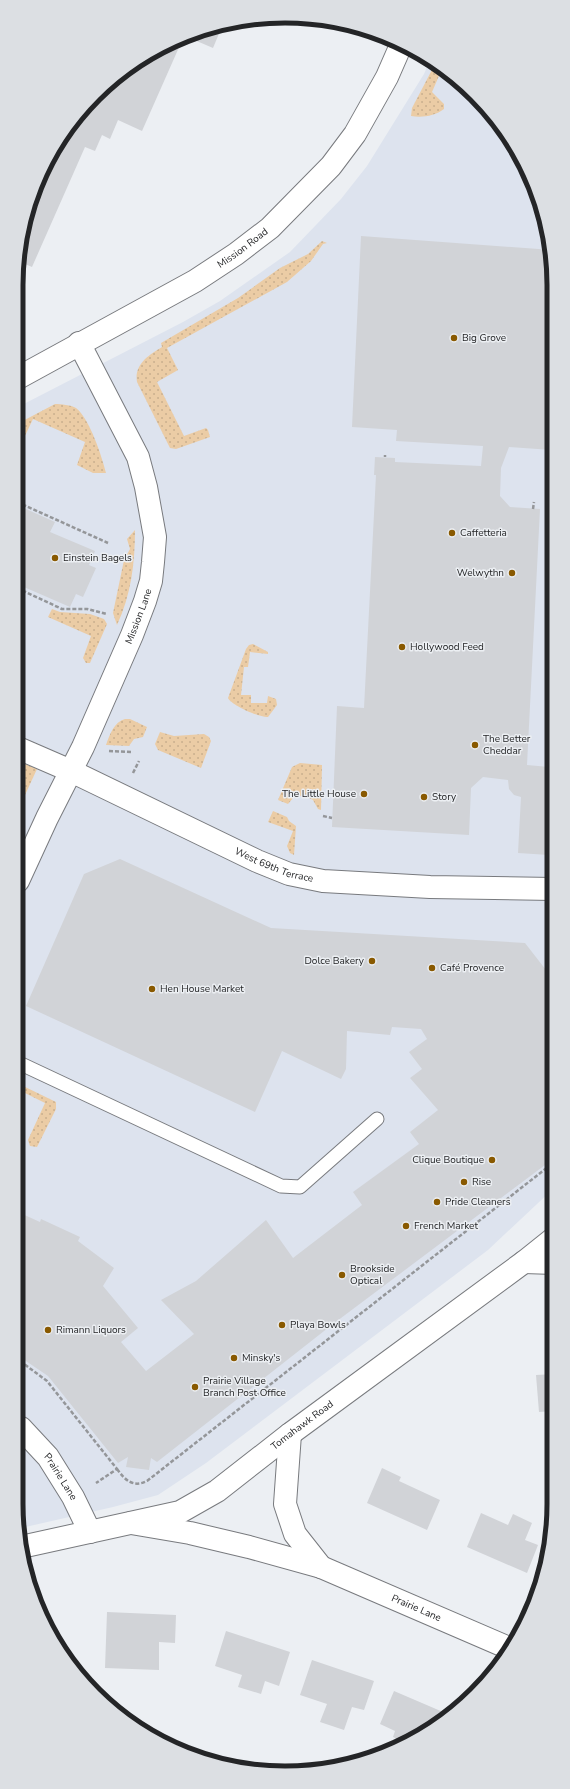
<svg xmlns="http://www.w3.org/2000/svg" width="570" height="1789" viewBox="0 0 570 1789" font-family="'Nunito Sans',sans-serif">
<style>
.built{fill:#dde3ee}
.grass{fill:url(#grass-dots)}
.building{fill:#d1d3d7}
.lines{fill:none;stroke-linecap:round;stroke-linejoin:round}
.service-casing{stroke:#787a7e;stroke-width:15}
.minor-casing{stroke:#787a7e;stroke-width:24}
.tertiary-casing{stroke:#787a7e;stroke-width:24}
.secondary-casing{stroke:#787a7e;stroke-width:24}
.path{stroke:#949699;stroke-width:2.5;stroke-dasharray:4 2;stroke-linecap:butt}
.service{stroke:#fff;stroke-width:13}
.minor{stroke:#fff;stroke-width:22}
.tertiary{stroke:#fff;stroke-width:22}
.secondary{stroke:#fff;stroke-width:22}
.poi-dot{fill:#895900;stroke:#eceff3;stroke-width:1.5}
.labels{text-anchor:middle;dominant-baseline:central;stroke-width:3;stroke-linejoin:round;paint-order:stroke}
.street-label{font-size:10px;fill:#242527;stroke:#eceff3}
.poi-label{font-size:10px;fill:#242527;stroke:#eceff3;text-anchor:start}
.rim{fill:none;stroke:#242527;stroke-width:5}
</style>
<defs>
<pattern id="grass-dots" width="8" height="8" patternUnits="userSpaceOnUse"><rect width="8" height="8" fill="#ebcca5"/><path d="M2 2h.1M6 6h.1" fill="none" stroke="#c9af8e" stroke-width="1.8" stroke-linecap="round"/></pattern>
</defs>
<rect width="100%" height="100%" fill="#eceff3"/>
<polygon class="built" points="430,60 475,95 526,166 552,250 553,1189 488,1250 206,1463 158,1495 113,1507 21,1528 16,408 183,322 220,301 290,252 341,199 367,166 424,74"/>
<g class="grass">
<path d="M 435,64 L 442,69 L 432,92 L 444,104 L 444,109 C 435,116 422,118 411,116 L 412,108 Z"/>
<path d="M 322,241 L 327,243 L 323,244 L 311,261 L 287,282 L 167,348 L 178,370 L 157,382 L 184,436 L 206,428 L 208,430 L 210,437 L 176,449 L 170,448 L 137,382 C 134,364 149,355 162,347 L 161,343 L 238,298 L 280,268 L 308,254 Z"/>
<path d="M 55,404 C 61,404 71,405 76,408 C 90,419 102,457 106,473 L 93,473 L 77,465 L 85,442 L 33,419 L 23,440 L 17,439 L 17,424 Z"/>
<path d="M 135,530 C 135,563 131,595 117,625 L 113,613 L 124,560 L 130,549 L 127,539 Z"/>
<polygon points="52,609 60,612 90,614 104,619 107,624 90,663 86,663 83,658 91,636 48,617"/>
<path d="M 253,644 L 268,652 L 268,654 L 250,652 L 248,667 L 244,667 L 241,695 L 251,695 L 251,703 L 267,703 L 268,696 L 276,699 L 277,705 L 268,717 C 260,718 231,705 228,698 L 246,649 L 249,645 Z"/>
<path d="M 125,719 L 130,719 L 147,727 L 143,737 L 134,739 L 129,746 L 106,745 C 110,734 114,722 125,719 Z"/>
<polygon points="160,732 174,736 204,734 209,737 211,741 201,768 158,750 155,744"/>
<polygon points="18,761 37,769 25,795 18,792"/>
<polygon points="300,763 322,765 321,810 318,809 313,800 303,795 293,798 288,804 278,800 292,767"/>
<polygon points="273,811 287,817 289,821 296,826 294,855 290,853 287,846 293,831 268,822"/>
<polygon points="19,1084 56,1102 56,1109 37,1147 30,1146 28,1140 45,1103 25,1093 19,1105"/>
</g>
<g class="building">
<polygon points="223,24 213,48 185,36 217,26"/>
<polygon points="184,36 142,131 118,120 110,139 102,135 95,151 85,147 32,267 18,261 21,232 37,182 61,135 95,95 136,61"/>
<polygon points="361,236 552,250 552,450 509,447 501,468 500,496 510,507 540,509 527,765 549,767 553,736 553,799 549,855 518,853 521,797 514,795 509,789 508,780 483,777 471,788 469,835 332,827 337,706 364,708 376,475 374,475 375,457 395,458 395,462 481,466 483,446 396,441 397,430 352,427"/>
<polygon points="17,505 55,522 50,532 95,551 89,565 96,568 83,597 76,594 70,607 17,584"/>
<polygon points="120,859 271,928 525,943 553,979 553,1159 333,1324 157,1462 151,1458 149,1470 126,1467 128,1457 118,1463 48,1376 20,1357 20,1213 40,1222 41,1219 80,1237 78,1241 114,1268 103,1286 138,1328 121,1342 146,1371 194,1334 161,1300 196,1281 266,1220 293,1258 362,1205 353,1192 419,1144 410,1132 438,1110 410,1078 422,1069 409,1052 427,1039 421,1029 392,1027 390,1035 347,1031 346,1069 341,1079 282,1051 255,1112 26,1006 84,874"/>
<polygon points="554,1374 554,1411 539,1412 536,1375"/>
<polygon points="382,1468 401,1477 399,1481 440,1500 427,1530 367,1503"/>
<polygon points="481,1513 508,1525 513,1514 532,1523 525,1540 538,1545 527,1573 467,1547"/>
<polygon points="107,1612 176,1615 175,1643 159,1642 159,1670 105,1668"/>
<polygon points="226,1631 290,1652 279,1686 265,1681 261,1694 238,1687 242,1675 215,1666"/>
<polygon points="312,1660 374,1681 364,1710 352,1707 344,1730 320,1722 327,1704 300,1695"/>
<polygon points="394,1691 450,1715 435,1728 394,1746 397,1739 393,1737 395,1731 380,1724"/>
</g>
<g class="lines">
<defs>
<polyline id="service" points="19,1063 281,1186 300,1187 377,1119"/>
<g id="minor">
<path id="s1" d="M 18,748 L 71,771 L 257,861 L 289,874 L 323,881 L 430,887 L 553,889"/>
<path id="s2" d="M 18,881 L 47,818 L 83,747 L 132,635 L 145,601 L 151,581 L 153,562 L 155,537 L 146,487 L 138,457 L 79,343"/>
<polyline points="524,1262 554,1263"/>
<path id="s3" d="M 21,1428 L 48,1457 L 73,1497 L 90,1532"/>
<polyline points="290,1434 285,1504 295,1534 321,1567"/>
<path id="s4" d="M 131,1523 L 190,1533 L 249,1547 L 321,1567 L 511,1649"/>
</g>
<g id="tertiary">
<path id="s5" d="M 21,1547 L 180,1512 L 217,1491 L 290,1434 L 524,1262 L 554,1238"/>
</g>
<g id="secondary">
<path id="s6" d="M 16,379 L 195,281 L 236,254 L 270,228 L 331,166 L 355,134 L 387,77 L 401,45"/>
</g>
</defs>
<use href="#service" class="service-casing"/>
<use href="#minor" class="minor-casing"/>
<use href="#tertiary" class="tertiary-casing"/>
<use href="#secondary" class="secondary-casing"/>
<g class="path">
<polyline points="385,457 385,455"/>
<polyline points="17,502 108,543"/>
<polyline points="533,509 534,502"/>
<polyline points="17,588 62,609 87,609 107,614"/>
<polyline points="109,751 133,752"/>
<polyline points="133,773 139,761"/>
<polyline points="323,816 332,818"/>
<polyline points="20,1361 47,1381 117,1469 96,1483"/>
<path d="M 117,1469 C 125,1480 133,1488 147,1481 L 553,1163"/>
</g>
<use href="#service" class="service"/>
<use href="#minor" class="minor"/>
<use href="#tertiary" class="tertiary"/>
<use href="#secondary" class="secondary"/>
</g>
<g class="poi-dot">
<circle cx="454" cy="338" r="4"/>
<circle cx="452" cy="533" r="4"/>
<circle cx="55" cy="558" r="4"/>
<circle cx="512" cy="573" r="4"/>
<circle cx="402" cy="647" r="4"/>
<circle cx="475" cy="745" r="4"/>
<circle cx="364" cy="794" r="4"/>
<circle cx="424" cy="797" r="4"/>
<circle cx="372" cy="961" r="4"/>
<circle cx="432" cy="968" r="4"/>
<circle cx="152" cy="989" r="4"/>
<circle cx="492" cy="1160" r="4"/>
<circle cx="464" cy="1182" r="4"/>
<circle cx="437" cy="1202" r="4"/>
<circle cx="406" cy="1226" r="4"/>
<circle cx="342" cy="1275" r="4"/>
<circle cx="282" cy="1325" r="4"/>
<circle cx="48" cy="1330" r="4"/>
<circle cx="234" cy="1358" r="4"/>
<circle cx="195" cy="1387" r="4"/>
</g>
<g class="labels">
<g class="street-label">
<text stroke="none"><textPath href="#s6" startOffset="262">Mission Road</textPath></text>
<text stroke="none"><textPath href="#s2" startOffset="291">Mission Lane</textPath></text>
<text stroke="none"><textPath href="#s1" startOffset="282">West 69th Terrace</textPath></text>
<text stroke="none"><textPath href="#s5" startOffset="313">Tomahawk Road</textPath></text>
<text stroke="none"><textPath href="#s3" startOffset="63">Prairie Lane</textPath></text>
<text stroke="none"><textPath href="#s4" startOffset="299">Prairie Lane</textPath></text>
</g>
<g class="poi-label">
<text x="462" y="338">Big Grove</text>
<text x="460" y="533">Caffetteria</text>
<text x="63" y="558">Einstein Bagels</text>
<text x="504" y="573" text-anchor="end">Welwythn</text>
<text x="410" y="647">Hollywood Feed</text>
<text x="483" y="739">The Better<tspan x="483" dy="12">Cheddar</tspan></text>
<text x="356" y="794" text-anchor="end">The Little House</text>
<text x="432" y="797">Story</text>
<text x="364" y="961" text-anchor="end">Dolce Bakery</text>
<text x="440" y="968">Café Provence</text>
<text x="160" y="989">Hen House Market</text>
<text x="484" y="1160" text-anchor="end">Clique Boutique</text>
<text x="472" y="1182">Rise</text>
<text x="445" y="1202">Pride Cleaners</text>
<text x="414" y="1226">French Market</text>
<text x="350" y="1269">Brookside<tspan x="350" dy="12">Optical</tspan></text>
<text x="290" y="1325">Playa Bowls</text>
<text x="56" y="1330">Rimann Liquors</text>
<text x="242" y="1358">Minsky's</text>
<text x="203" y="1381">Prairie Village<tspan x="203" dy="12">Branch Post Office</tspan></text>
</g>
</g>
<path d="M0 0H570V1789H0ZM285 23H285A262 262 0 0 1 547 285V1504A262 262 0 0 1 285 1766H285A262 262 0 0 1 23 1504V285A262 262 0 0 1 285 23Z" fill="#dcdfe3" fill-rule="evenodd"/>
<path class="rim" d="M285 23H285A262 262 0 0 1 547 285V1504A262 262 0 0 1 285 1766H285A262 262 0 0 1 23 1504V285A262 262 0 0 1 285 23Z"/>
</svg>
